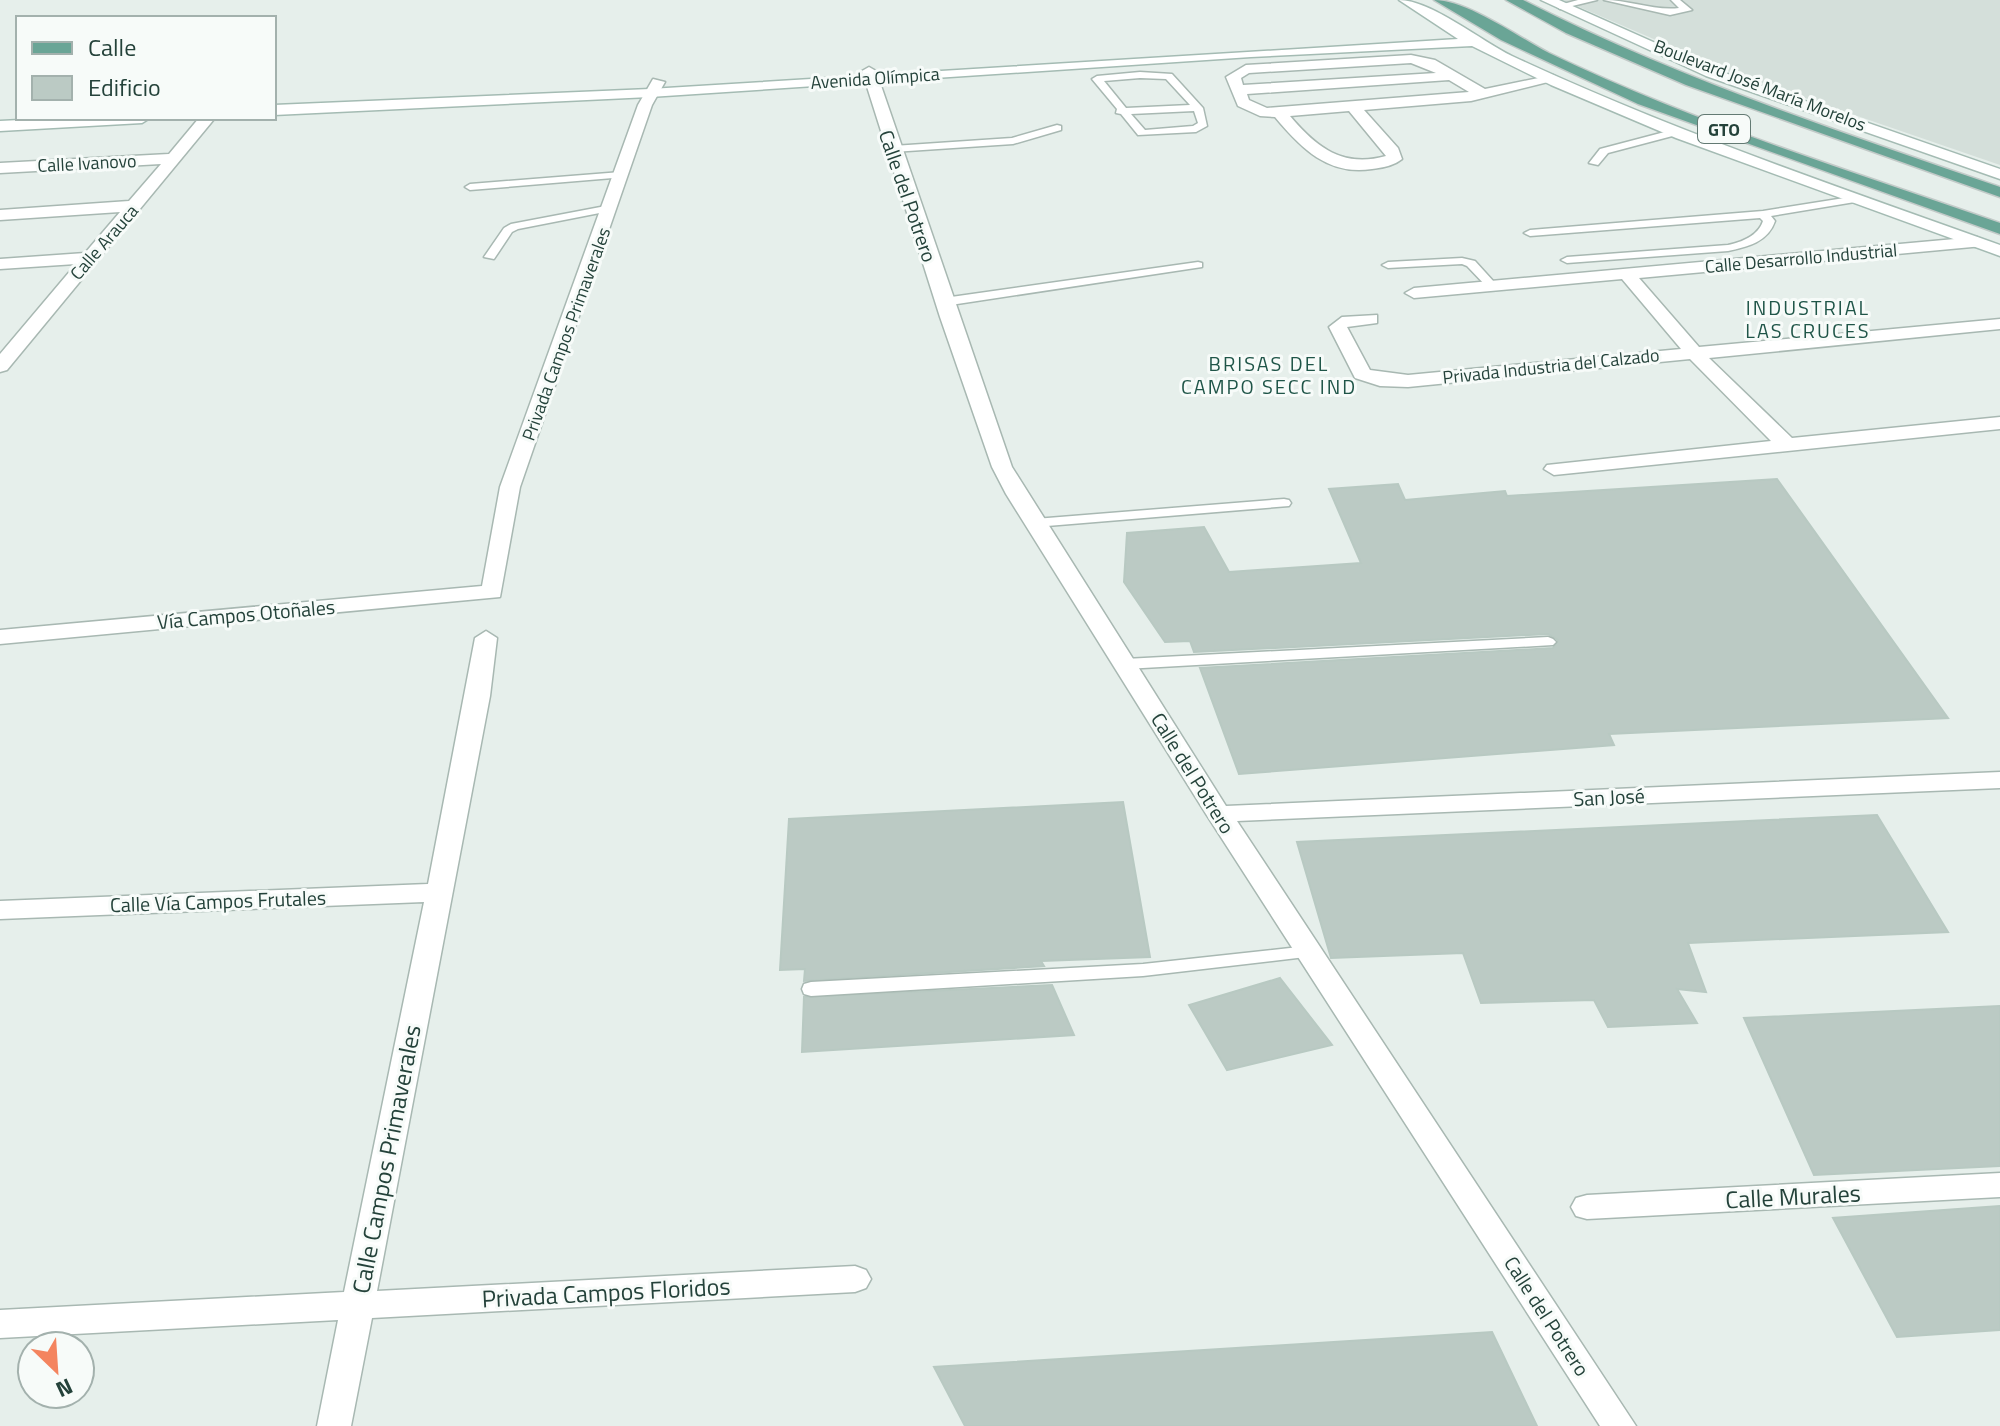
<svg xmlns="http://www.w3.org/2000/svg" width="2000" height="1426" viewBox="0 0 2000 1426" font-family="'Titillium Web',sans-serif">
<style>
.built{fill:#d4dfda}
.building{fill:#bbcac4;stroke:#b8c9c2;stroke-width:2}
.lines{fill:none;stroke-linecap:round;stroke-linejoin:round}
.lane-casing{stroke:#a8b8b2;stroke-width:3}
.street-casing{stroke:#a8b8b2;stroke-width:3}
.secondary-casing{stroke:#a4bbb3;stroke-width:3}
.primary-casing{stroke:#c2cac8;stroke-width:3}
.lane{fill:#fff;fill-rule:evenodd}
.street{fill:#fff;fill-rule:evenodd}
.secondary{fill:#fff;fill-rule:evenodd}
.primary{fill:#6aa596;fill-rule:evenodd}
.labels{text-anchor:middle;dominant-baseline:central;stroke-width:6;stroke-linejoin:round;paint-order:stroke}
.far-street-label{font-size:18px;fill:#24423a;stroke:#f7fbf9}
.shield{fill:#f7fbf9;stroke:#637a73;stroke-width:2}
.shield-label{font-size:18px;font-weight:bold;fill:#24423a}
.street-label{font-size:20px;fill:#24423a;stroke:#f7fbf9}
.far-quarter-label{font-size:20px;letter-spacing:2px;fill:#1f5548;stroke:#f7fbf9}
.near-street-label{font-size:24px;fill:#24423a;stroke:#f7fbf9}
</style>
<rect width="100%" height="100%" fill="#e6efeb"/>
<polygon class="built" points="1563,0 2000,0 2000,165 1735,74"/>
<g class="building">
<polygon points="1777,479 1948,718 1609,734 1614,745 1239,774 1200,668 1553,648 1558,640 1548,634 1194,652 1190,641 1165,642 1124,582 1127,533 1204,527 1229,572 1361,563 1329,489 1398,484 1405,500 1505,491 1507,496"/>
<polygon points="1123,802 1150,957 1041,961 1044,966 804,981 805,969 780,970 789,819"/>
<polygon points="1877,815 1948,932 1688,943 1706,992 1677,989 1697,1023 1608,1027 1594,1000 1481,1003 1463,953 1331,958 1297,842"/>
<polygon points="1280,978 1332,1045 1227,1070 1189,1005"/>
<polygon points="1052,985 1074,1035 802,1052 804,997"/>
<polygon points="2000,1006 2000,1166 1814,1175 1744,1018"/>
<polygon points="2000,1206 2000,1330 1897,1337 1833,1218"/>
<polygon points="1492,1332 1537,1426 965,1426 934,1367"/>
</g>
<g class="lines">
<defs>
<g id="lane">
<polygon points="1578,0 1597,0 1560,9 1556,6"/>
<path d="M 1604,0 C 1629,0 1655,11 1679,8 L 1671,0 L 1680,0 L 1692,10 L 1670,15 Z"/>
<path d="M 1140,72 L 1172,74 L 1203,108 L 1207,126 L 1196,132 L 1138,135 L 1121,114 L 1116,113 L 1117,109 L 1092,79 L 1097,76 ZM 1140,78 L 1166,79 L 1190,105 L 1126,108 L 1104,81 ZM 1194,111 L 1198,123 L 1193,126 L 1145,130 L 1131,114 Z"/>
<polygon points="1057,125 1061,126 1061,130 1013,144 893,152 888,149 893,146 1012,138"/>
<polygon points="1676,129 1680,130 1680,134 1608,153 1598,165 1589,163 1600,149"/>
<polygon points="621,172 626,175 625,177 470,190 465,187 470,184"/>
<path d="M 1857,196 L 1861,197 L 1861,201 L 1771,216 L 1775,221 C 1768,242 1747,247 1728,251 L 1567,263 L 1561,260 L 1567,257 L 1728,245 C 1742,242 1758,236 1763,221 L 1760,218 L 1530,236 L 1524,233 L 1530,230 L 1763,211 Z"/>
<polygon points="611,205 615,206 615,210 518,229 512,232 494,259 484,257 504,228 511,224"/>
<polygon points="1462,258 1475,261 1495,283 1495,287 1487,287 1467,266 1462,264 1388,268 1382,265 1388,262"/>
<polygon points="1198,262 1202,263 1202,267 944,306 938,302 944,298"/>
<polygon points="1284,499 1289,500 1291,503 1289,506 1035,527 1028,523 1035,519"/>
<polygon points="1548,637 1553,639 1556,642 1553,645 1125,669 1117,664 1125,659"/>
<polygon points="1308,946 1314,948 1317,952 1314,956 1143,976 811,996 804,994 802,989 804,984 811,982 1143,964"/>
</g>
<g id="street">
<path d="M 1411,55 L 1435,60 L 1485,89 L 1553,75 L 1560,79 L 1471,101 L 1364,110 L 1398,148 L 1402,159 C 1395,165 1382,168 1372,169 C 1328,176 1301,148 1275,117 L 1260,116 L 1238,106 L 1226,77 L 1246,65 ZM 1411,63 L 1436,73 L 1243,85 L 1241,78 L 1249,73 ZM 1449,80 L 1469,92 L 1267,108 L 1249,100 L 1247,94 ZM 1349,111 L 1386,156 C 1343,168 1317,148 1290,116 Z"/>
<polygon points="869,67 876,71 1012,467 1226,806 2000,772 2000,788 1237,821 1636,1426 1600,1426 1206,814 1006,494 992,467 940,317 862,71"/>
<polygon points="653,79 665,82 652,105 520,487 500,597 0,644 0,630 482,586 500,487 638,105"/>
<polygon points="199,118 215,118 7,370 0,372 0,354 76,264 0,269 0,259 85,253 120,212 0,220 0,210 129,201 161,164 0,173 0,163 169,154"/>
<polygon points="1977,237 1985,242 1983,246 1639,278 1699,347 2000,319 2000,329 1709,358 1792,438 2000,417 2000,429 1554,475 1544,469 1547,465 1771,441 1690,359 1408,387 1380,386 1355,378 1329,327 1342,317 1377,315 1377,323 1347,327 1370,370 1408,375 1681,349 1622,279 1414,298 1405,293 1414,288"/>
<polygon points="486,631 497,638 490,696 377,1291 855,1266 866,1270 871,1279 866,1288 855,1292 372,1318 351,1426 317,1426 338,1320 0,1338 0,1310 344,1292 424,902 0,919 0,901 428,884 475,638"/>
<polygon points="2000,1173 2000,1197 1587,1219 1576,1216 1571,1207 1576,1198 1587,1195"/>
</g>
<g id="secondary">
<path d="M 1399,0 C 1431,0 1481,41 1512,56 C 1670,130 1836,186 2000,245 L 2000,256 L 1676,138 L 1551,85 L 1472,46 L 1251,57 L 650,97 L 274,115 L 274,105 L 650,89 L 1458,39 Z"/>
<polygon points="1541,0 1559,0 1716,70 2000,169 2000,179 1706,76"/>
<polygon points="61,118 150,118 142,123 0,131 0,121"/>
</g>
<g id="primary">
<path d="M 1434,0 C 1467,0 1518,37 1549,53 C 1694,123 1849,170 2000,223 L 2000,234 L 1638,104 L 1501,40 Z"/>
<path d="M 1506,0 L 1523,0 C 1676,78 1838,131 2000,187 L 2000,197 L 1686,85 L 1566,33 Z"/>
</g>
</defs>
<use href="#lane" class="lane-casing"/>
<use href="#street" class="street-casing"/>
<use href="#secondary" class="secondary-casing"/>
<use href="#primary" class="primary-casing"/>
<use href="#lane" class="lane"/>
<use href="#street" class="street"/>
<use href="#secondary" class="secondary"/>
<use href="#primary" class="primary"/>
</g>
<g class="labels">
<g class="far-street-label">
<text transform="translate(875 78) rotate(-4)">Avenida Olímpica</text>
<text transform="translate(1760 85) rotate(21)">Boulevard José María Morelos</text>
<text transform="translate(87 163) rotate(-3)">Calle Ivanovo</text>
<text transform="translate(104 242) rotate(-49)">Calle Arauca</text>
<text transform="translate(1801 258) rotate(-5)">Calle Desarrollo Industrial</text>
<text transform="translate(566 334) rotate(-70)">Privada Campos Primaverales</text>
<text transform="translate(1551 366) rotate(-6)">Privada Industria del Calzado</text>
</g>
<rect class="shield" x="1698" y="115" width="52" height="28" rx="6"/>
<g class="shield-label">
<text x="1724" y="129">GTO</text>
</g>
<g class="street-label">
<text transform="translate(908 196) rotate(71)">Calle del Potrero</text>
<text transform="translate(246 614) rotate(-5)">Vía Campos Otoñales</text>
<text transform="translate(1193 773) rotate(58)">Calle del Potrero</text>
<text transform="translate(1609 797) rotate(-3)">San José</text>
<text transform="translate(218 901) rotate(-2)">Calle Vía Campos Frutales</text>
<text transform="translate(1547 1316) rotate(57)">Calle del Potrero</text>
</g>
<g class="far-quarter-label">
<text x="1808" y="307">INDUSTRIAL<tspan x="1808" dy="23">LAS CRUCES</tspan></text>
<text x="1269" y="363">BRISAS DEL<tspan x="1269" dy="23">CAMPO SECC IND</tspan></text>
</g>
<g class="near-street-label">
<text transform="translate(386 1159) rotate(-79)">Calle Campos Primaverales</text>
<text transform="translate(1793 1196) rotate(-3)">Calle Murales</text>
<text transform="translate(606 1292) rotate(-3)">Privada Campos Floridos</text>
</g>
</g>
<rect x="16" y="16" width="260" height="104" fill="#f7fbf9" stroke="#a3b1ad" stroke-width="2"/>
<rect x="32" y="42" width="40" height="12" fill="#6aa596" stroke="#a3b1ad" stroke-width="2"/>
<text x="88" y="56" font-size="24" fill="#24423a">Calle</text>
<rect x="32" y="76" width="40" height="24" fill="#bbcac4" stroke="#a3b1ad" stroke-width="2"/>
<text x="88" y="96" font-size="24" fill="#24423a">Edificio</text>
<g transform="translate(56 1370) rotate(155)"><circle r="38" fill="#f7fbf9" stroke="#a3b1ad" stroke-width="2"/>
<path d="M0-6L14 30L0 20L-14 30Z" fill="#f4845f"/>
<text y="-12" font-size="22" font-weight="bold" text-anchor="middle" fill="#24423a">N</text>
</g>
</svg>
